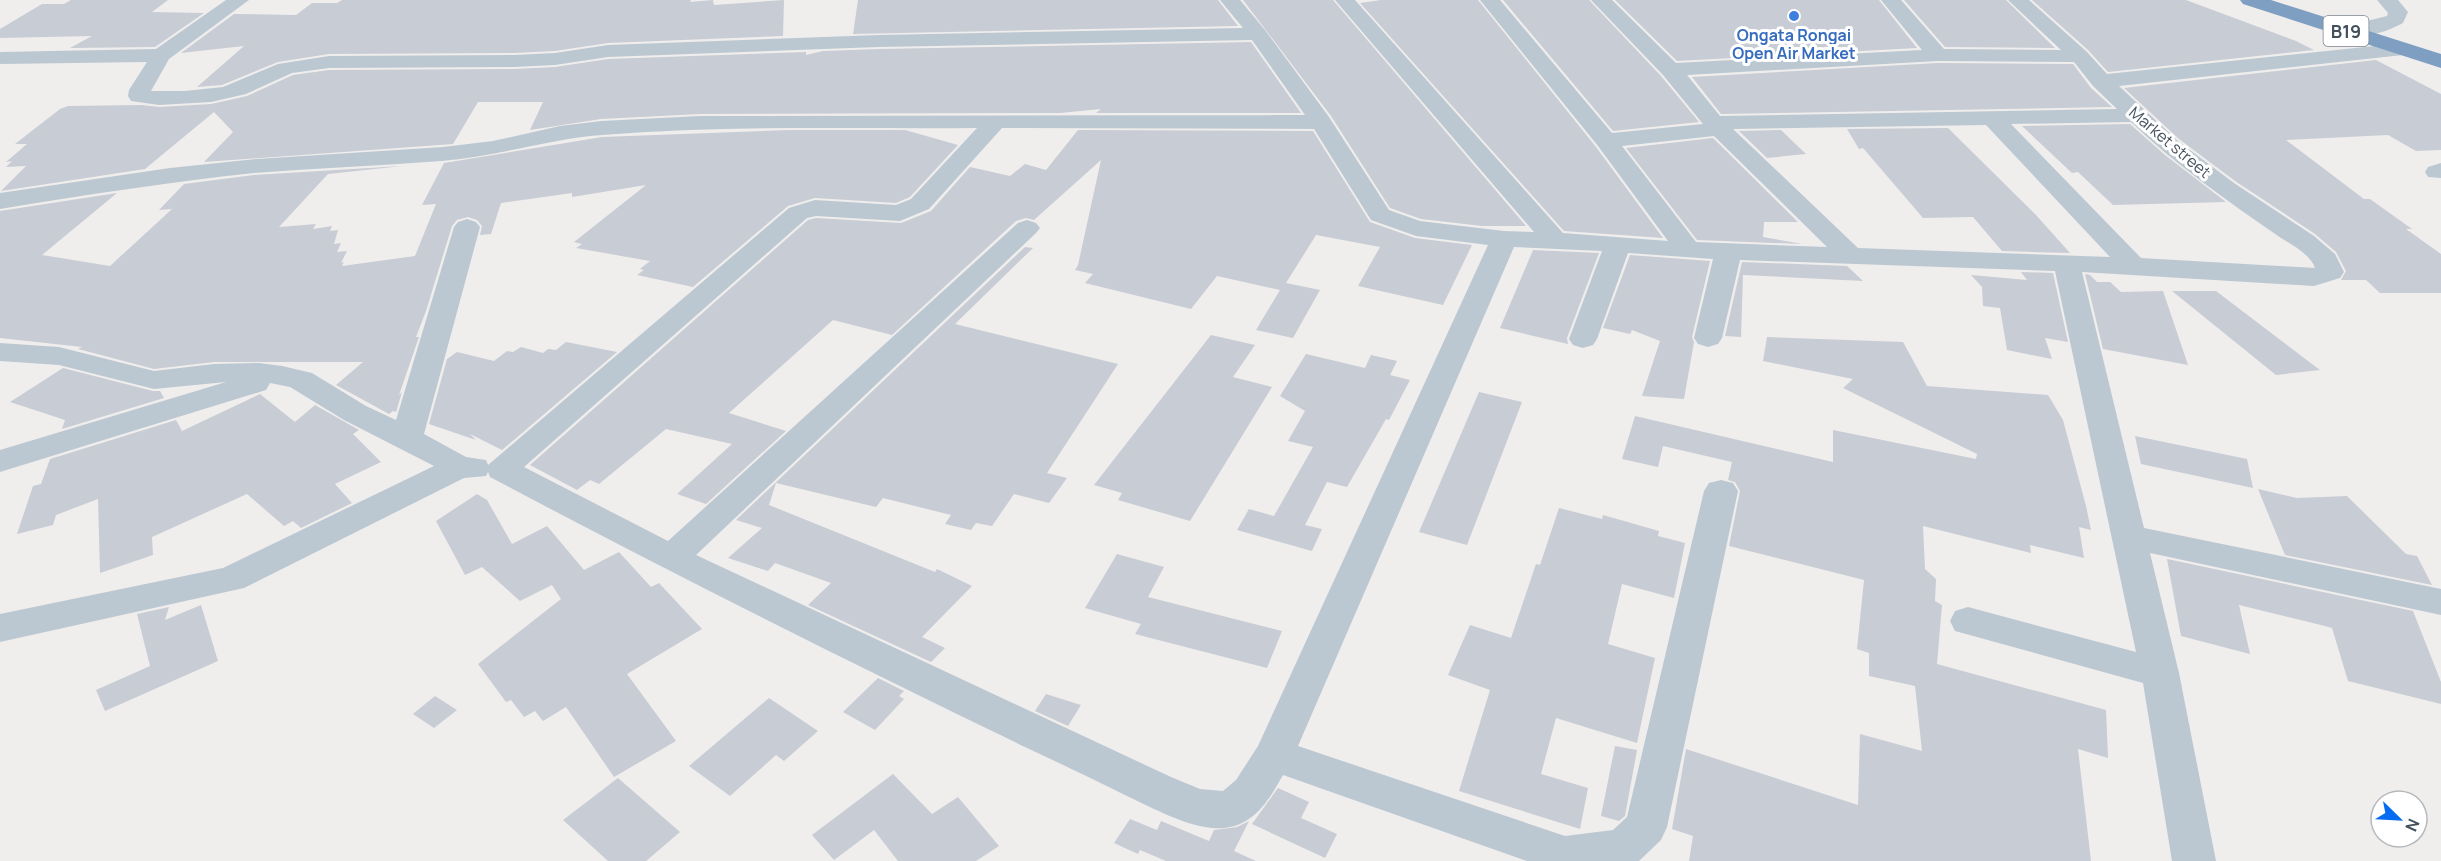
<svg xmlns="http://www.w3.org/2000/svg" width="2441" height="861" viewBox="0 0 2441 861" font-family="Manrope,sans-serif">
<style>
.building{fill:#c8ccd4}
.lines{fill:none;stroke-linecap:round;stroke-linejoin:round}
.minor{fill:#bcc8d1;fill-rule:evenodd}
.highway{fill:#7f9fc2;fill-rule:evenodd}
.shop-dot{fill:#3f7fe0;stroke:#fff;stroke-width:2}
.labels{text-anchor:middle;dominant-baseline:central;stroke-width:6;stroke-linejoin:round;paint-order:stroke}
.far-shop-label{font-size:16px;font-weight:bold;fill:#366cbe;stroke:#fff}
.far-street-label{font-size:16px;fill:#43515d;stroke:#fff}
.shield{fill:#fff;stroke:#7b858e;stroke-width:1.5}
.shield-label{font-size:18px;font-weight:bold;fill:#43515d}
</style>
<rect width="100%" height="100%" fill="#f0eded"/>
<g class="building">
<polygon points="71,0 168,0 152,12 204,13 155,47 70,48 92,36 0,38 0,29 42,4 64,4"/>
<polygon points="342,0 691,0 690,2 713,0 714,5 784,0 783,36 608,43 555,51 514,53 329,54 278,62 222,85 197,87 244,46 181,53 234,14 296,15 312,3 337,3"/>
<polygon points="858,0 1218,0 1238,26 853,34"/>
<polygon points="1243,0 1333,0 1526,226 1482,226 1421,219 1390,208 1331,116"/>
<polygon points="1381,0 1478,0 1596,147 1663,238 1564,231 1360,3"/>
<polygon points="1503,0 1589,0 1661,76 1699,122 1613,131"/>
<polygon points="1615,0 1879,0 1917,48 1677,61"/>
<polygon points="1904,0 2006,0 2055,48 1945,47"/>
<polygon points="2032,0 2186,0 2296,41 2314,50 2108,72 2088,50"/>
<polygon points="1251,42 1301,113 1096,113 1101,109 1060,113 700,114 601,119 530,130 543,102 478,102 453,144 204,162 233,132 214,112 145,169 1,191 26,166 6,167 12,161 6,162 27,144 15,144 60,109 68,106 142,105 159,107 211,104 247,96 293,75 329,70 514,69 555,67 608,59 806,52 806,55 823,51 879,49"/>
<polygon points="2376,60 2441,94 2441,150 2416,151 2388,135 2286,140 2364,199 2370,199 2412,229 2406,229 2441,254 2441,293 2380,293 2366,280 2341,280 2346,271 2336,252 2315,234 2235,181 2179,139 2124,88"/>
<polygon points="1938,63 2073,64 2091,88 2112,107 1721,114 1692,77"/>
<polygon points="2130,124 2165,155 2226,202 2113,205 2078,172 2072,173 2022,126"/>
<polygon points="1948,128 2036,215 2070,253 2002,251 1973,217 1923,218 1863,148 1859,149 1847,129"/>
<polygon points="789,130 905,130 958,145 910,197 896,203 815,198 788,206 693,287 637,275 644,270 640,269 650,261 576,248 582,244 574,242 646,185 572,197 572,193 501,203 491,234 480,235 482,226 477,220 468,217 457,220 452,226 426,311 416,337 419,337 399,395 402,392 396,412 393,411 389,414 336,385 363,362 214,362 154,369 78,349 82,347 0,338 0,211 117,193 42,255 110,266 172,209 159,210 184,184 254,175 402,166 328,174 279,227 316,224 313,229 332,226 330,231 338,230 334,244 341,243 337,252 347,251 341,263 344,262 342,266 415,256 436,204 422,205 444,163 602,137"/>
<polygon points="1078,130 1313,131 1370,222 1415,238 1472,245 1443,305 1358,286 1380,247 1316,235 1286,283 1320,290 1293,338 1256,330 1280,290 1217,276 1191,309 1085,283 1093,274 1075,270 1078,265 1101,160 1034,220 1026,218 1016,221 892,335 833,320 729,413 786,431 706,504 677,494 732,444 666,429 599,484 590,480 577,490 530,465 808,220 816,218 901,223 931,211 970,167 1010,176 1025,164 1046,170"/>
<polygon points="1781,130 1806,154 1767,158 1739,131"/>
<polygon points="1713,138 1798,222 1764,222 1763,237 1802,244 1697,240 1626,148"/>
<polygon points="1025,247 1033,248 955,324 1118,364 1047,473 1067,478 1049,503 1014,494 992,526 976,523 971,530 945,524 951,515 883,498 876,507 776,483 769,505 935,572 937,569 972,586 922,637 945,648 931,662 808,605 831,583 775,563 768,571 728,558 762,528 736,520"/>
<polygon points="1533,250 1599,253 1567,338 1568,344 1500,328"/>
<polygon points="1630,255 1710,261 1692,337 1694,342 1684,399 1642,396 1660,341 1632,330 1630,334 1603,328"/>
<polygon points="1742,262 1847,266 1863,281 1743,275 1741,337 1725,336"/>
<polygon points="2021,272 2053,273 2068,342 2045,338 2052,359 2007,350 2000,308 1983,306 1982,287 1971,275 2027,280"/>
<polygon points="2085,274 2090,275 2097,282 2110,282 2121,292 2163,291 2188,365 2103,349"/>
<polygon points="2172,291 2216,291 2320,370 2276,375"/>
<polygon points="1211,335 1255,345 1233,377 1272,387 1190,521 1118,500 1122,493 1094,485"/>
<polygon points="1767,337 1903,342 1927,386 2048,395 2063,420 2086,506 2091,530 2079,527 2084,558 2030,545 2031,553 1923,526 1925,569 1936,579 1935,601 1942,605 1937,664 2106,710 2108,758 2078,749 2091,861 1689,861 1693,836 1672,829 1686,749 1858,805 1860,734 1922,751 1915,686 1869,676 1869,653 1857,649 1864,580 1729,546 1740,491 1735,482 1728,480 1732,462 1663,446 1658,467 1622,459 1635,416 1833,462 1833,430 1976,459 1977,454 1843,388 1853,379 1763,361"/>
<polygon points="566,342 617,352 502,450 470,434 476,440 429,424 447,359 457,352 494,361 507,351 513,352 521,347 543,353 548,349 556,350"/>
<polygon points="1306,354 1365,368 1371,355 1397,361 1390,375 1410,380 1389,420 1386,419 1347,487 1327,482 1305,525 1322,529 1312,551 1237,530 1249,509 1274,516 1313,447 1288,441 1305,411 1280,396"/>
<polygon points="63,368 153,391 160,391 164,398 62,429 65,420 10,402"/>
<polygon points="1479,392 1522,402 1467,545 1419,532"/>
<polygon points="260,394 295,422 315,405 359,430 353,434 381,462 335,484 352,503 301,528 293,521 284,526 247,494 152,537 153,555 100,573 98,499 56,515 53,525 17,534 33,486 41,484 50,459 176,420 182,431"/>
<polygon points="2135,436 2247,459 2253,488 2141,464"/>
<polygon points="2258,489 2297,498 2347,496 2406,554 2417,556 2432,585 2285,555"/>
<polygon points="477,494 487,500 512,544 547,526 584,570 619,552 651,587 659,583 702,629 627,674 676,741 614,777 566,707 543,721 535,711 524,717 511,700 506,702 478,664 561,599 552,585 520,601 482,567 465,575 436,521"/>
<polygon points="1559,508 1602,519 1603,515 1659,531 1658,536 1685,543 1674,598 1622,584 1608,644 1655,658 1637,743 1556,718 1541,774 1588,788 1580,829 1459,791 1490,690 1448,675 1470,625 1511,638 1536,564 1540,565"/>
<polygon points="1117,554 1164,567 1148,597 1282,631 1267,668 1135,634 1141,624 1085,608"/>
<polygon points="2167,559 2413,611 2441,682 2441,704 2348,681 2332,628 2321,625 2239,605 2250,654 2181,636"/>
<polygon points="201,605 218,661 105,711 96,690 150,666 137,614 169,607 165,620"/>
<polygon points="878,678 904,691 899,696 904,699 875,730 843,712"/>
<polygon points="1046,694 1081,705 1068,726 1035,711"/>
<polygon points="435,696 457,710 434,728 413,714"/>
<polygon points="769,698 818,731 784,761 776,755 730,796 689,766"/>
<polygon points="1615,746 1637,750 1625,816 1619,821 1601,816"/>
<polygon points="893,774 932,814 958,797 999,846 976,861 898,861 874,830 834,860 812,835"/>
<polygon points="618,778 680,832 646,861 608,861 563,820"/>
<polygon points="1278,788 1309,802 1301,818 1337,834 1325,858 1252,824"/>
<polygon points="1130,819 1157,830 1161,821 1209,841 1214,830 1237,827 1249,821 1234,851 1256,861 1166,861 1140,850 1138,854 1114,843"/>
</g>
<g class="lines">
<g class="minor">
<path d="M 226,0 L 249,0 L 169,59 L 151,91 L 185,91 L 223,87 L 278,64 L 329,56 L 514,55 L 555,53 L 608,45 L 879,35 L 1243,28 L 1220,0 L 1240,0 L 1265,30 L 1329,117 L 1389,210 L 1420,221 L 1504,231 L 1534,232 L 1335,0 L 1355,0 L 1563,233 L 1668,241 L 1598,146 L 1480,0 L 1500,0 L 1612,133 L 1703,124 L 1663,75 L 1591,0 L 1612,0 L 1676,63 L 1922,50 L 1881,0 L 1901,0 L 1944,49 L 2061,50 L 2008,0 L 2029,0 L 2087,52 L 2107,74 L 2403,43 L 2410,45 L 2413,49 L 2410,53 L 2403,55 L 2119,86 L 2178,141 L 2234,183 L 2314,236 L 2335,254 L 2344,272 L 2340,278 L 2314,286 L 2082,272 L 2144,528 L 2441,589 L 2441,615 L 2150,553 L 2179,673 L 2216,861 L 2172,861 L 2143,683 L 1955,631 L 1950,621 L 1955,611 L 1968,607 L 2136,652 L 2055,271 L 1740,260 L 1722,338 L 1718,344 L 1708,347 L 1698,344 L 1694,338 L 1713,259 L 1628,253 L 1597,339 L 1593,345 L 1583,348 L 1573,345 L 1569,339 L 1602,251 L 1514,247 L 1298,746 L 1565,836 L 1613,830 L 1627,817 L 1704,491 L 1709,483 L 1721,480 L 1733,483 L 1738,491 L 1667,827 L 1661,840 L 1639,861 L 1527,861 L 1283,775 C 1267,804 1250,831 1212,828 C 1183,825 1153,808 1127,796 C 1093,779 1059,763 1025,747 C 845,660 667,571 490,477 L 488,472 L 486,476 L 464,478 L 244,588 L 0,642 L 0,614 L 223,568 L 434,466 L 344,420 L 290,387 L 270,383 L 266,390 L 0,472 L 0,450 L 226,382 L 154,389 L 59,365 L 0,361 L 0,343 L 59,347 L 154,371 L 214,364 L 259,363 L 282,366 L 312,373 L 366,406 L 396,420 L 454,227 L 458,222 L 467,219 L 476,222 L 480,227 L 424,434 L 466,457 L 486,460 L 488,465 L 789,208 L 815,200 L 896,205 L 911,199 L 977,128 C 852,129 726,125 602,135 C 548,139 496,157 441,161 C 379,166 316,168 254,173 C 169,182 85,195 0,209 L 0,193 L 170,168 L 257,159 L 443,147 L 493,141 L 560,126 L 601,121 L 700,116 L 1305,115 L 1252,40 L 879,47 L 608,57 L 555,65 L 514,67 L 329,68 L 292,73 L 246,94 L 211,102 L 159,105 L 131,101 L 128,96 L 129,90 L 147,62 L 0,64 L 0,52 L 156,49 ZM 1938,61 L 2074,62 L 2093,86 L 2117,109 L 1720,116 L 1687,75 ZM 2131,122 C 2177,166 2229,202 2281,238 C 2292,245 2311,255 2315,268 L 2141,258 L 2011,124 ZM 1986,125 L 2110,257 L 1858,248 L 1733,129 ZM 1002,128 L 1314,129 L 1371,220 L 1416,236 L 1488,245 L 1258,746 L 1236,780 L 1223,791 L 1200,789 L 1171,777 L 696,555 L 1036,233 L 1040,228 L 1036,223 L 1027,220 L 1018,223 L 668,541 L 524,467 L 807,218 L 816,216 L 900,221 L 929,209 ZM 1714,136 L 1827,247 L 1696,242 L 1622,146 Z"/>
<path d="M 2377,0 L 2398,0 L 2408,12 L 2403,23 C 2388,32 2359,40 2342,35 L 2339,31 L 2342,27 L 2387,16 L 2388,13 Z"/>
<polygon points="2441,163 2441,178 2428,177 2425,172 2428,167"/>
</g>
<polygon class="highway" points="2240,0 2271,0 2441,54 2441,68 2243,4"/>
</g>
<circle class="shop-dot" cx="1794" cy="16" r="6"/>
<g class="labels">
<g class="far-shop-label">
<text x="1794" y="35">Ongata Rongai<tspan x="1794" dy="18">Open Air Market</tspan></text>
</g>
<g class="far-street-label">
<text transform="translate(2170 142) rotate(40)">Market street</text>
</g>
<rect class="shield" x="2323.5" y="16" width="45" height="30" rx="4.5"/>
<g class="shield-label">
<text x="2346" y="31">B19</text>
</g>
</g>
<g transform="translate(2399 819) rotate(114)"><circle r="28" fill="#ffffff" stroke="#b4b9be" stroke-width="1.5"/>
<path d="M0-4.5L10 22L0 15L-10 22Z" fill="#056cf2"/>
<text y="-9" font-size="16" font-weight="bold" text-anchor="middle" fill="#43515d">N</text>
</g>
</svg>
